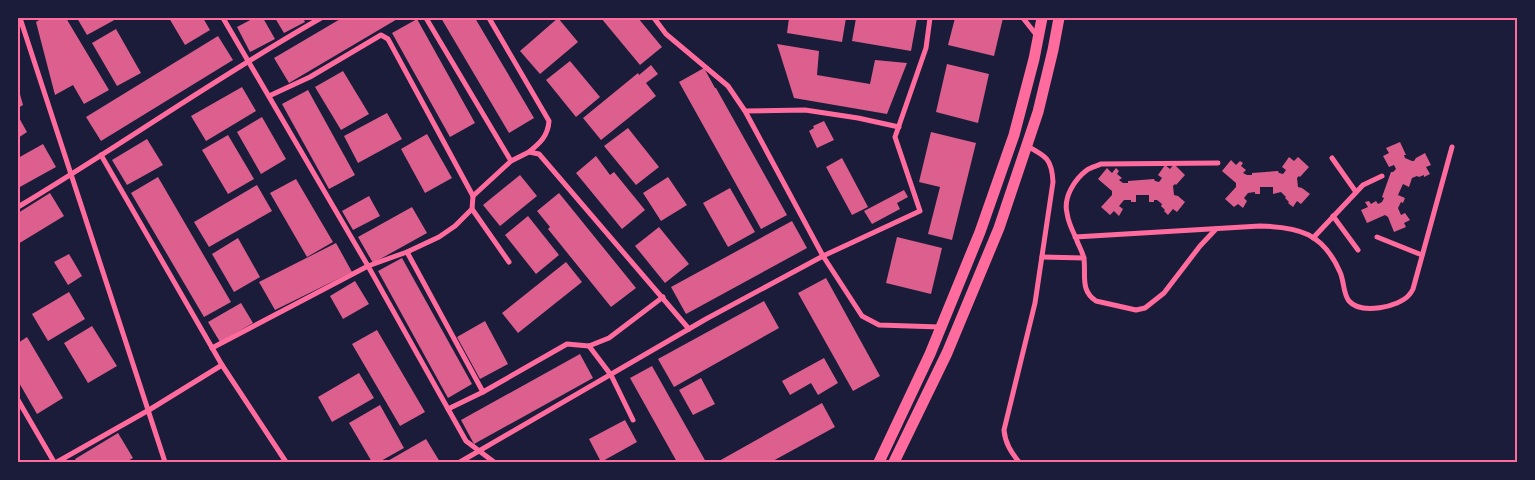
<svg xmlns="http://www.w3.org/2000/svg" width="1535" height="480" viewBox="0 0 1535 480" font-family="'Exo 2',sans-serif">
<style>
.building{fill:#dd5f8e}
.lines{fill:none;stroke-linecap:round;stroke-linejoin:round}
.minor{stroke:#ff6b9d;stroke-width:5}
.trunk{stroke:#ff6b9d;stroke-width:11}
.neatline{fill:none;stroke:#ff6b9d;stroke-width:2}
</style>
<rect width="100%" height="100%" fill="#1b1b3a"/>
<g class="building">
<polygon points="42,18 66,18 109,90 84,104 73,85 55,95 36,22"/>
<polygon points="77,18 118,18 87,35"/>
<polygon points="169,18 203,18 210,30 185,45"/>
<polygon points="254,18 263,18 275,39 250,52 237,27"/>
<polygon points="275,18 303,18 305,22 284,33"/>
<polygon points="342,18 399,18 289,83 274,58"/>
<polygon points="441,18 475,18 534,118 509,133"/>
<polygon points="558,18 578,42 540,74 520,51"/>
<polygon points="601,18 638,18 662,47 640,65"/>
<polygon points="789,18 846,18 842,42 787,33"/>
<polygon points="856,18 917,18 911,51 852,41"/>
<polygon points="955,18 1003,18 994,56 948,45"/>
<polygon points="417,19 475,123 450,137 392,33"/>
<polygon points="116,29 141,73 117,86 92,43"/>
<polygon points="218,36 233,60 101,141 86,117"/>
<polygon points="777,44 819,51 817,75 870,84 875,60 907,63 887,114 794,98"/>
<polygon points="570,61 600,97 576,117 546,80"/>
<polygon points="947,64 989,74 978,123 936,112"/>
<polygon points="651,65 658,74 646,83 656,96 601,140 583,118 638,73 639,75"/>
<polygon points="704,68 715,88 716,88 787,215 761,229 679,82"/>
<polygon points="343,71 369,114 341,130 315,87"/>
<polygon points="18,87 23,105 18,108"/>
<polygon points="242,87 256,111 206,141 191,116"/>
<polygon points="308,90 355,175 329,189 282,104"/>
<polygon points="387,113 402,139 358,163 344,136"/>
<polygon points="18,116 27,132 18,138"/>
<polygon points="262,117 286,159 261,174 237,132"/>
<polygon points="824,121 834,140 817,148 809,131 814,128 813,126"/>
<polygon points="628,128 659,167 636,185 604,146"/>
<polygon points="931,132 976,143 952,240 928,234 940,187 919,182"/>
<polygon points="427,134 452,178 425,193 401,149"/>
<polygon points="228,135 254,179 228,194 202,150"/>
<polygon points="147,139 163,165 127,185 112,160"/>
<polygon points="1400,142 1406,155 1404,155 1405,158 1412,161 1414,161 1416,158 1425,153 1431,165 1426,167 1430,174 1424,177 1424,175 1419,177 1417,176 1412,178 1409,187 1403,184 1398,195 1405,198 1403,203 1401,202 1398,208 1401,215 1405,213 1410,220 1404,223 1406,227 1394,232 1388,217 1385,215 1367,223 1361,210 1368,207 1365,202 1369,201 1371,204 1376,201 1378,204 1382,202 1384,198 1382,197 1391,172 1393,172 1396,169 1394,165 1389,167 1383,156 1389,153 1386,148"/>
<polygon points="43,144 56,167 18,188 18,158"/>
<polygon points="596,156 610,175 614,172 645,210 622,229 576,173"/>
<polygon points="1289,157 1294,161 1298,157 1309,167 1300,177 1299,176 1297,178 1298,187 1302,188 1310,194 1301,204 1297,201 1293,207 1288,203 1289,202 1285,198 1286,197 1281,192 1273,194 1273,187 1260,187 1260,194 1255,194 1255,192 1248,193 1244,198 1247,201 1243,208 1238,204 1234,207 1225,199 1236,187 1236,183 1222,171 1231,160 1236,165 1240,161 1243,163 1241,166 1246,170 1243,173 1247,175 1252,175 1252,173 1278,171 1279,173 1283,174 1286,170 1282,167"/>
<polygon points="842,158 868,207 852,215 826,167"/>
<polygon points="1174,164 1185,175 1176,185 1175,184 1173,186 1174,195 1178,196 1185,202 1177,212 1173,209 1168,215 1164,211 1165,210 1161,206 1162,204 1157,200 1154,200 1154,202 1149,202 1149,195 1136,195 1136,202 1131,202 1131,200 1124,200 1119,206 1123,209 1119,216 1114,211 1110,215 1101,207 1112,195 1112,191 1098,179 1107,168 1112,173 1116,168 1119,171 1117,174 1122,178 1119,180 1123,183 1128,183 1128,181 1154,179 1155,181 1159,182 1162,178 1158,175 1165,165 1170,169"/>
<polygon points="520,175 537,196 500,226 483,205"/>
<polygon points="158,177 231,302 204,317 131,193"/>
<polygon points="668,177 687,205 661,221 643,193"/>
<polygon points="296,179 333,242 307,257 270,193"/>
<polygon points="257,185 272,211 209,247 194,222"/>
<polygon points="730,188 755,232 728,247 703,203"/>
<polygon points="904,190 908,197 897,203 900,209 872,224 864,211"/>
<polygon points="50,193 64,216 18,244 18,213"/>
<polygon points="559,193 636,288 611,307 548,229 550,227 537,211"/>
<polygon points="369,196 380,216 353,230 342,211"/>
<polygon points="412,207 427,233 373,263 358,237"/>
<polygon points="528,216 559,255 536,274 505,235"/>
<polygon points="792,221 807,248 686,314 671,287"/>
<polygon points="659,227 689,264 665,283 635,246"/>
<polygon points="897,237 942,248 931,294 886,283"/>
<polygon points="238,238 260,277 234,292 212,254"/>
<polygon points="336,243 352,272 275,310 259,282"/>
<polygon points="69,254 82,276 68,285 54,262"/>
<polygon points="402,258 472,384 448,398 378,271"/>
<polygon points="566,262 582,282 518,333 502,313"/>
<polygon points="826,278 880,376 853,391 798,293"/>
<polygon points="355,281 369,304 343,319 330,296"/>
<polygon points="69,292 85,319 48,341 32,314"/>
<polygon points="764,301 779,328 674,387 658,359"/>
<polygon points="241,303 253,323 220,342 208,322"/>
<polygon points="485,321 508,364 480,379 457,337"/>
<polygon points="92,326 117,366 88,383 64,343"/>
<polygon points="377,330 425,412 400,426 352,344"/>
<polygon points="27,337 63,398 37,414 18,381 18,343"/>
<polygon points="580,354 593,378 474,444 461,420"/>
<polygon points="824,358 838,383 818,395 811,383 790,395 782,381"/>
<polygon points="652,366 706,462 677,462 630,378"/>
<polygon points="359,373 374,398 332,422 318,397"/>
<polygon points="701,378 715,404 693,415 679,390"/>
<polygon points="822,403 835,427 771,462 720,462 719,461"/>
<polygon points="380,405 404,448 379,462 372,462 349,423"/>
<polygon points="625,420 637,442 601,462 589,439"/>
<polygon points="118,433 133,458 126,462 77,462 75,459"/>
<polygon points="426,439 440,462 386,462"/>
</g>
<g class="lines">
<g class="minor">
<polyline points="20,18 165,462"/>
<polyline points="223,18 368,266 466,441 494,462"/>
<path d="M 489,18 L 549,121 C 548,136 540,143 529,152"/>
<polyline points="654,18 666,34 728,86 745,111 823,256 920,211 895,137 926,48 930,18"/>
<polyline points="1023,18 1038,37"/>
<polyline points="269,96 310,77 381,35 388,39 473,196"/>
<polyline points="745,111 805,110 858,118 899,127"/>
<polyline points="101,155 222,365 286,462"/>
<polyline points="1332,158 1356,192"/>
<polyline points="511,161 529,152 539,154 689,329"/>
<path d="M 18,207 C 120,146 217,77 321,18"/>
<polyline points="472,209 509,262"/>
<polyline points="1333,216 1358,250"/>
<path d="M 1216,229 L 1200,246 L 1164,293 L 1145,308 L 1136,310 L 1096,301 C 1080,290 1086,276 1084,259 C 1083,252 1078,245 1076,238 C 1072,230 1068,221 1067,213 C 1063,197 1075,179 1087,170 C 1091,167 1097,166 1101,164 L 1218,163"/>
<path d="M 1075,237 L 1260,226 C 1299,227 1323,233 1340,272 C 1344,280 1343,294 1349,301 C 1361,315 1399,307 1409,295 C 1411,293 1412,291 1413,289 L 1452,147"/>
<polyline points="1377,237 1422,255"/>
<polyline points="1313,238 1363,185 1382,176"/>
<polyline points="407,252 483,392"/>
<polyline points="1042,257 1084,258"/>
<polyline points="589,346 611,375 633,420"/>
<polyline points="212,348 368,266 407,252 439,237 455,226 472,209 473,196 511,161 426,18"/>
<polyline points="18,400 54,462"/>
<polyline points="448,409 483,392 567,344 589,346 609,338 663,297"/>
<polyline points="57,462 149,410 222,365"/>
<polyline points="460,462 706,319 823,256 862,316 879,325 940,327"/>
<path d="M 1019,462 C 1011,452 1005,443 1004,430 L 1035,303 L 1053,182 C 1052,159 1046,156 1027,146"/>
</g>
<g class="trunk">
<polyline points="879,462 930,354 980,232 1014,135 1034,59 1042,18"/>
<polyline points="894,462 947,353 999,228 1038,112 1053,50 1059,18"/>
</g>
</g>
<rect width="1535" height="480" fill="none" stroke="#1b1b3a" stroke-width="38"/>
<rect x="19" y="19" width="1497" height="442" class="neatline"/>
</svg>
